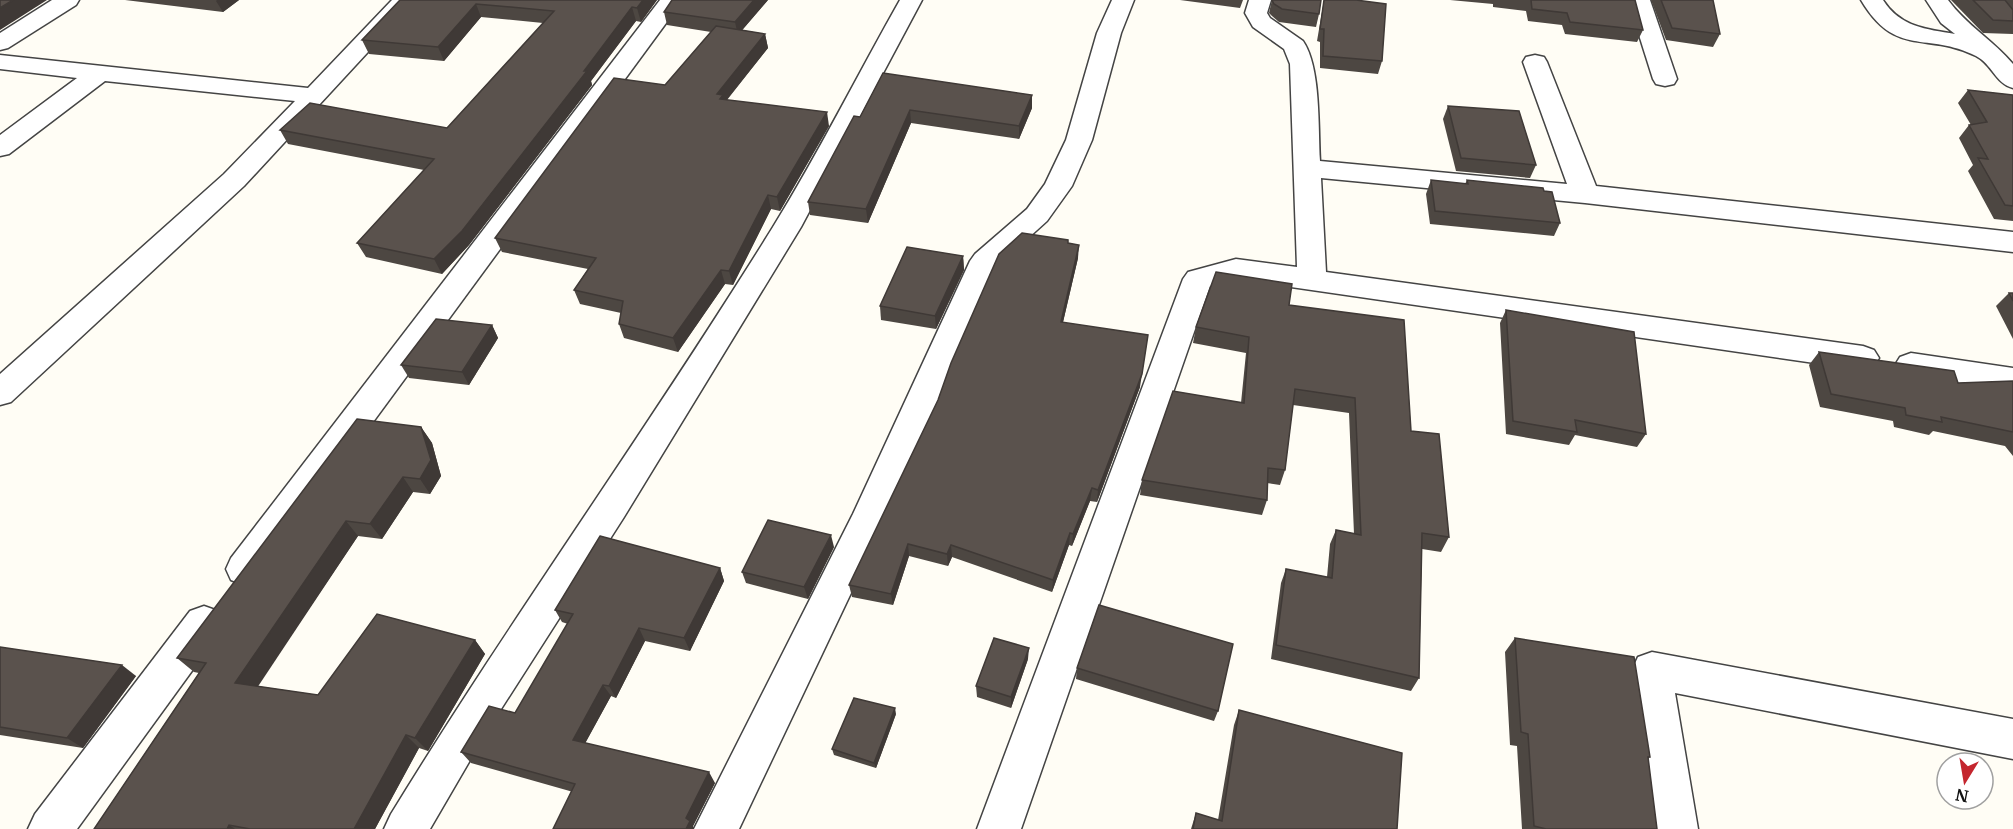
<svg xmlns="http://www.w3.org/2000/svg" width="2013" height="829" viewBox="0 0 2013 829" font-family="Merriweather,serif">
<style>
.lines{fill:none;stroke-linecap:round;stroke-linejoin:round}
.street-casing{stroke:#444;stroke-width:3}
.street{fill:#fff;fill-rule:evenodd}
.wall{fill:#4d4742}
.shaded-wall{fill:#3f3936}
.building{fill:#5a524d;stroke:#3f3936;stroke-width:1.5}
</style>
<rect width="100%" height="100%" fill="#fffdf5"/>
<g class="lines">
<defs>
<g id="street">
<polygon points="52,0 79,0 76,5 8,48 0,50 0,33"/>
<polygon points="392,0 416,0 244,186 11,402 0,405 0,374 224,174 295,101 105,81 9,154 0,156 0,135 77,78 0,69 0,55 308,88"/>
<polygon points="660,0 683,0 257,580 244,585 231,580 226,569 231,558"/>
<path d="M 900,0 L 922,0 L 801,227 L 624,517 L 487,731 L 430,829 L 384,829 L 391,814 C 513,615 650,426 773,227 C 818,154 857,76 900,0 Z"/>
<polygon points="1112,0 1134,0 1121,33 1092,140 1072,186 1047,221 997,266 888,515 739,829 694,829 853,514 970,261 975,254 1027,209 1045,184 1066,140 1097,33"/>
<path d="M 1249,0 L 1271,0 L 1267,13 L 1270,18 L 1303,41 C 1321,67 1318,128 1320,161 L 1567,184 L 1523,62 L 1526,57 L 1535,55 L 1544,57 L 1547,62 L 1596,186 L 2013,232 L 2013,252 L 1585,203 L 1321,178 L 1326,272 L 1863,346 L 1874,350 L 1879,358 L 1874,366 L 1863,370 L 1236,279 L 1210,286 L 1021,829 L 977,829 L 1183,279 L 1188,272 L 1236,259 L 1297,267 L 1290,64 L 1284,49 L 1253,27 L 1245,13 Z"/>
<polygon points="1628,0 1650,0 1677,79 1674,84 1665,86 1656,84 1653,79"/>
<path d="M 1861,0 L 1883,0 C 1900,27 1926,29 1955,34 L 1941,23 L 1926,0 L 1948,0 C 1966,25 1994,41 2013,64 L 2013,88 C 1996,84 1992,64 1976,56 C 1927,31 1896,59 1861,0 Z"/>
<polygon points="1911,353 2013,368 2013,392 1900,373 1895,365 1900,357"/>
<polygon points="204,606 218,611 223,623 218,635 77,829 28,829 35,814 190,611"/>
<polygon points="1652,652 2013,719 2013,759 1675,693 1698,829 1654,829 1632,670 1638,657"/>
</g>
</defs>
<use href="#street" class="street-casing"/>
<use href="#street" class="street"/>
</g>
<g class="wall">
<polygon points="125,0 239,0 223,12"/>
<polygon points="400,0 657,0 641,22 636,21 591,81 592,85 469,245 442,274 366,257 357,243 424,170 288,144 280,130 447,128 543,23 481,17 444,61 369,54 362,40"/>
<polygon points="768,0 742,30 765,34 768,48 727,100 829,126 780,211 771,209 733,285 725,284 678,352 624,338 619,324 621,313 580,304 574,290 588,269 502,252 495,238 665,85 711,32 667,25 664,12"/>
<polygon points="1180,0 1243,0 1240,8"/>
<polygon points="1272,0 1319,14 1316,27 1279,22 1272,16 1269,13"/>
<polygon points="1324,0 1382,61 1378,74 1320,68 1320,42 1317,41"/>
<polygon points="1450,0 1635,0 1643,30 1637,42 1565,34 1562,25 1528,21 1526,11 1493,7 1493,4"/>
<polygon points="1651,0 1713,0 1720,34 1713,47 1666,40"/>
<polygon points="1951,0 2013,0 2013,34 1983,33"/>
<polygon points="1968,90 2013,95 2013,221 1994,219 1968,171 1973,165 1959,138 1969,125 1971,125 1958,103"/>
<polygon points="1032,95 1032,108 1019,139 911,123 868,223 810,215 808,202 860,117"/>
<polygon points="1448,106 1536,165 1530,178 1456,171 1443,119"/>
<polygon points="1431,180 1465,184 1467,180 1560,223 1554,236 1430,224 1426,194"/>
<polygon points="1068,240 1068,244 1078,258 1063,322 1140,387 1097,502 1090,501 1072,546 1069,545 1052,592 952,557 948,566 909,556 893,605 852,597 849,585"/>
<polygon points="963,256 964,270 936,329 881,320 880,306"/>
<polygon points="2009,293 2013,293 2013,339 1996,306"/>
<polygon points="1289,305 1411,431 1449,537 1441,552 1422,549 1419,678 1411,691 1271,659 1281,583 1286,569 1327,577 1330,544 1336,530 1354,534 1349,413 1293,405 1285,470 1280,485 1267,483 1267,500 1262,515 1140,495 1142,480 1241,403 1246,353 1193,343 1196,327"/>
<polygon points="1506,310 1646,434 1637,447 1575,435 1569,445 1506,434 1500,323"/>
<polygon points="492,325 498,338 469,385 409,378 401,365"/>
<polygon points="1819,352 1958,383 2013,381 2013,456 2005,446 1933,431 1929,435 1894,427 1893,421 1820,407 1809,365"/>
<polygon points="421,427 432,443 441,476 430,494 413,492 382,539 358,536 257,686 318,695 475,640 485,654 428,751 419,748 375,829 94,829 199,673 194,672 177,658"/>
<polygon points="834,547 808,599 746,583 742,572"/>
<polygon points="720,568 724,581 690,651 645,641 616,698 611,696 585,743 715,783 693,826 471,763 461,752 515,713 568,624 562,622 555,610"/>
<polygon points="1515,638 1650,757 1648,759 1657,829 1522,829 1517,746 1510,745 1505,652"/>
<polygon points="0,647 136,676 83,748 0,735"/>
<polygon points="1028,659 1011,708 977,697 976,686"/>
<polygon points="1077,668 1218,711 1214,721 1076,679"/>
<polygon points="1239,710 1397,829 1191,829 1196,813 1218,820 1234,725"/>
<polygon points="896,714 876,768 834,755 832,749"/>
</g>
<g class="shaded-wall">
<polygon points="13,0 47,0 0,30 0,8"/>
<polygon points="217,0 239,0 223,12 216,1"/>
<polygon points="643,0 657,0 641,22 637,8"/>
<polygon points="754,0 768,0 738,35 735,22"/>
<polygon points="476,4 481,17 444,61 438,47"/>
<polygon points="632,7 636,21 591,81 592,85 469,245 442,274 434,259 584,71"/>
<polygon points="765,34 768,48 724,103 717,94"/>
<polygon points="1032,95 1032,108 1019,139 1019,126"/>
<polygon points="910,110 911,123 868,223 866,209"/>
<polygon points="827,112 829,126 780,211 777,197"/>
<polygon points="768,195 771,209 733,285 729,271"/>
<polygon points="1079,245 1078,258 1060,335 1061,322"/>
<polygon points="963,256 964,270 936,329 935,316"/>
<polygon points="721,270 725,284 678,352 673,338"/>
<polygon points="492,325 498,338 469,385 462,372"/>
<polygon points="1148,335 1140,387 1097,502 1098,490"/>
<polygon points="421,427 432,443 441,476 430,494 420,479"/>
<polygon points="403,477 413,492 382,539 370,524"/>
<polygon points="1092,488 1090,501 1072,546 1073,534"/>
<polygon points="346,521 358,536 251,697 235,683"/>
<polygon points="1070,533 1069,545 1052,592 1053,580"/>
<polygon points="831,535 834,547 808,599 804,587"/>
<polygon points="908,544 909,556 893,605 891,594"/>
<polygon points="951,545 952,557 948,566 947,554"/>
<polygon points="720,568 724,581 690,651 684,638"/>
<polygon points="639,628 645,641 616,698 609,686"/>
<polygon points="475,640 485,654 428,751 415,738"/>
<polygon points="1029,648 1028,659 1011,708 1011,697"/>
<polygon points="122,665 136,676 83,748 67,738"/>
<polygon points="603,685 611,696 581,751 573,740"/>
<polygon points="895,708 896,714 876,768 874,763"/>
<polygon points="406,735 419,748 375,829 354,829"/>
<polygon points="709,772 715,783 693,826 694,829 686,829 686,818"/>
<polygon points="229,825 235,829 227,829"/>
</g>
<g class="building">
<polygon points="0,0 13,0 0,8"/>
<polygon points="400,0 643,0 637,8 632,7 584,71 587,71 462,231 434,259 357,243 434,159 280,130 310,103 447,128 554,11 476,4 438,47 362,40"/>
<polygon points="672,0 754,0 735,22 664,12"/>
<polygon points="1272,0 1321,0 1319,14 1282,9 1274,4"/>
<polygon points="1324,0 1356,0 1386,4 1382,61 1323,56 1324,29 1320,29"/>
<polygon points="1531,0 1635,0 1643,30 1570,22 1567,13 1532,9"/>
<polygon points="1661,0 1713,0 1720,34 1672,28"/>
<polygon points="1973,0 2005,0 2013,10 2013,21 1993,20"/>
<polygon points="716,26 765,34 717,94 723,95 720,99 827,112 777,197 768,195 729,271 721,270 673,338 619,324 623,301 574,290 596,258 495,238 614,78 665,85"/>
<polygon points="883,73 1032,95 1019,126 910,110 866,209 808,202 854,116 860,117"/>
<polygon points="1968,90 2013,95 2013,206 2005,205 1978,158 1988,159 1969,125 1987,122"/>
<polygon points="1448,106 1519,111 1536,165 1461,158"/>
<polygon points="1431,180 1468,184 1467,180 1543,188 1544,191 1552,192 1560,223 1435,211"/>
<polygon points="1022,233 1068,240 1068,243 1079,245 1061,322 1148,335 1142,374 1098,490 1092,488 1073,534 1070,533 1053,580 951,545 947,554 908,544 891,594 849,585 938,400 951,363 999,254"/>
<polygon points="907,247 963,256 935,316 880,306"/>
<polygon points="1216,272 1292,284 1289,305 1404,320 1411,431 1439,434 1449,537 1422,533 1419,678 1276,645 1286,569 1332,578 1336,530 1361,535 1355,398 1295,389 1285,470 1268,468 1267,500 1142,480 1173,391 1244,403 1249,337 1196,327"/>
<polygon points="2009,293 2013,293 2013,301"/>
<polygon points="1506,310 1634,332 1646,434 1575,420 1577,432 1513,421"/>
<polygon points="436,319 492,325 462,372 401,365"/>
<polygon points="1819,352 1954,371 1958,383 2013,381 2013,432 1941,417 1942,422 1906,415 1905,408 1831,394"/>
<polygon points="357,419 421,427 431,460 420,479 403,477 370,524 346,521 235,683 318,695 377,614 475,640 415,738 406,735 354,829 250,829 229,825 227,829 94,829 206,663 177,658"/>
<polygon points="768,520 831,535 804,587 742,572"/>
<polygon points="600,536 720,568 684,638 639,628 609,686 603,685 573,740 709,772 686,818 690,821 686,829 553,829 575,784 461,752 489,706 515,713 573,614 555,610"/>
<polygon points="1099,605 1233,644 1218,711 1077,668"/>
<polygon points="994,638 1029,648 1011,697 976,686"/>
<polygon points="1515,638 1634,657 1650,757 1648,757 1657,829 1546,829 1534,826 1528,734 1521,732"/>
<polygon points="0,647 122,665 67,738 0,727"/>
<polygon points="854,698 895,708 874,763 832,749"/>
<polygon points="1239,710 1402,753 1397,829 1193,829 1196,813 1222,821"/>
</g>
<g transform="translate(1965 781) rotate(191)"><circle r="28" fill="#ffffff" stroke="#a0a0a0" stroke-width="1.5"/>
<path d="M0-4.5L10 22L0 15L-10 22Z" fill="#c4262e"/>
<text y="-9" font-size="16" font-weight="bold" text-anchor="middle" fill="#111111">N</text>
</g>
</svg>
